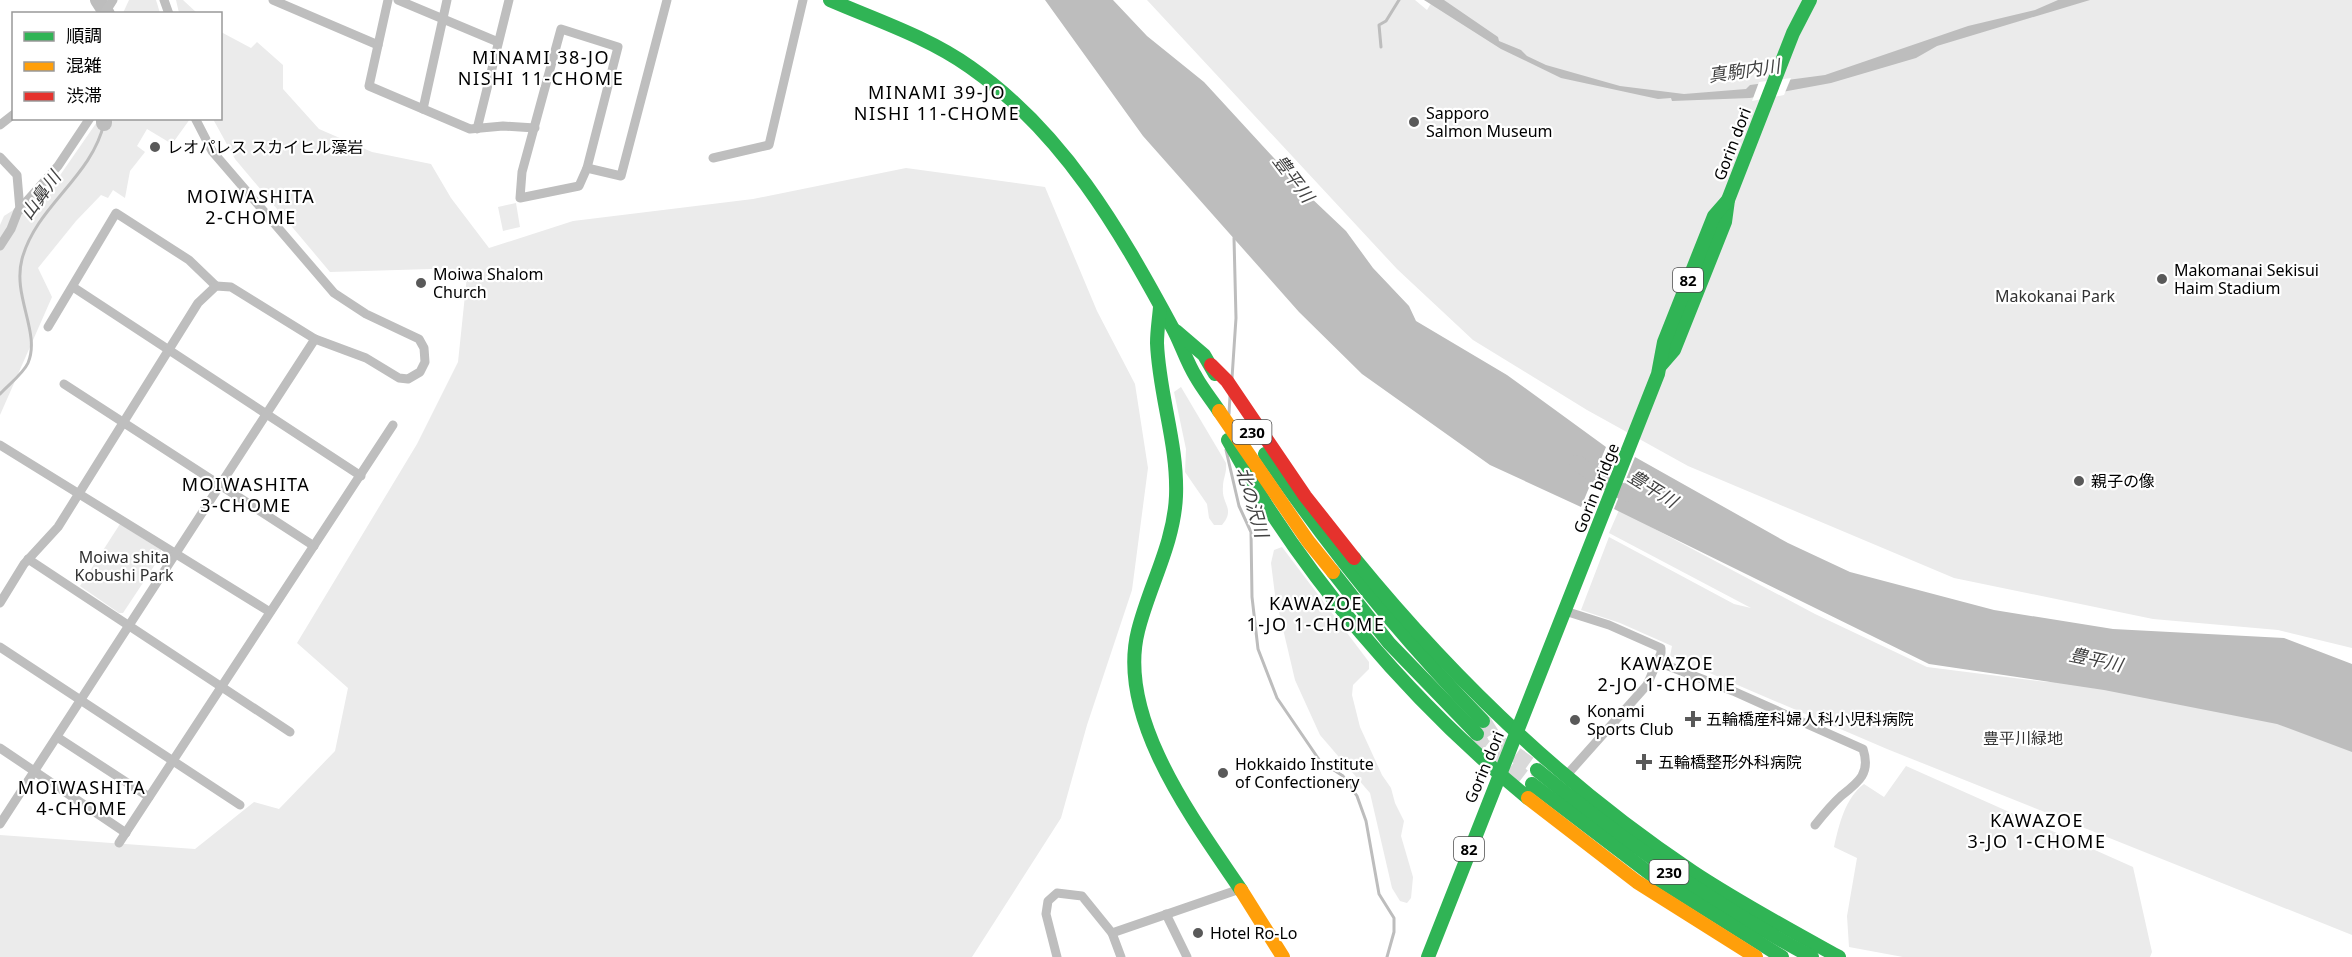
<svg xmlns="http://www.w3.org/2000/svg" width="2352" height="957" viewBox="0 0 2352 957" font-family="'Noto Sans','Noto Sans JP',sans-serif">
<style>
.green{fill:#ebebeb}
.water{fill:#bdbdbd}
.pier{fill:#fff}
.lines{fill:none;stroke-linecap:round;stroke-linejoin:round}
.stream{stroke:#bdbdbd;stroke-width:3}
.river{stroke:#bdbdbd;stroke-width:16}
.highway-tunnel{stroke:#d9d9d9;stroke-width:16;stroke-dasharray:16 8;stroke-linecap:butt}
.street{stroke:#bebebe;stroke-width:9}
.fast{stroke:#30b455;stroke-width:14}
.slow{stroke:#ff9f0a;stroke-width:14}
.jam{stroke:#e5322d;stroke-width:14}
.poi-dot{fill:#595959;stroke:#fff;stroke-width:2}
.labels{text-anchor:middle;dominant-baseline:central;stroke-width:4.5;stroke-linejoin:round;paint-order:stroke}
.shield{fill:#fff;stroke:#4c4c4c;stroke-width:1.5}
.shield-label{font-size:15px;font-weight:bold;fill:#000}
.poi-label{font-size:16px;fill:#000;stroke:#fff;text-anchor:start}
.street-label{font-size:16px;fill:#000;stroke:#fff}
.park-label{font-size:16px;fill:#313131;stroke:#fff}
.neighbourhood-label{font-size:18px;letter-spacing:1.5px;fill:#000;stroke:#fff}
.water-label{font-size:18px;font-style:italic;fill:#424242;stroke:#fff}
</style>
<rect width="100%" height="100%" fill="#fff"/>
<g class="green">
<polygon points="129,0 156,0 160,13 123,13"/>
<polygon points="176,0 183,0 197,13 179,13"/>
<polygon points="1147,0 1415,0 1427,10 1433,0 2352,0 2352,648 2278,630 2153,619 1954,578 1688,466 1587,410 1473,340 1397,269"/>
<polygon points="221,32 251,48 257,42 283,65 283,89 319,129 372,152 431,164 451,198 489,248 573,221 753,199 906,168 1045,187 1097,311 1135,384 1148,468 1132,590 1087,725 1061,818 972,957 0,957 0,835 195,849 254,802 279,809 335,751 348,688 297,643 417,444 458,362 467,276 431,269 330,272 235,159 213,119 220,118"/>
<polygon points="99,119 190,119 172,144 147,129 137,146 145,152 130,171 125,198 113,190 108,198 101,195 76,221 38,268 52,297 0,415 0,225 4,216 54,184"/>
<polygon points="516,203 520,227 503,231 498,207"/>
<path d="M 1181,387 L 1226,463 C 1227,473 1223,478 1223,487 C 1221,504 1236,508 1222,525 L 1214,525 L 1209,518 L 1207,504 L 1185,472 L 1186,449 L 1174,392 Z"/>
<polygon points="1619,510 1815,614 1927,667 2047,682 2151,678 2352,709 2352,935 1887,749 1670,656 1672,646 1620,623 1581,610 1609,537 1734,604 1751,608 1609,533"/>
<polygon points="120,524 161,550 160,557 123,613 119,613 80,586"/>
<polygon points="1282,547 1369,662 1369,669 1353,685 1352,695 1360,727 1382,775 1391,788 1395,803 1404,821 1401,836 1413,877 1411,898 1407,903 1400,901 1392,888 1370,793 1320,735 1295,680 1275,595 1271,563 1274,550"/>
<path d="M 1906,766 L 2133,867 L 2152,952 L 2150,957 L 1903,957 L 1849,947 L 1847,916 L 1857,858 L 1834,847 C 1839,825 1845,798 1864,784 L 1884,797 Z"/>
</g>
<g class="water">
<polygon points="1045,0 1113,0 1147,36 1204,82 1308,195 1346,231 1373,268 1409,306 1416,321 1507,375 1606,447 1581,507 1490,465 1362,374 1299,312 1143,136"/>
<polygon points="1424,0 1444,0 1498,37 1499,41 1521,50 1527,56 1546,65 1620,86 1684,94 1746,89 1750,85 1825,75 1968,26 2035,10 2058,0 2090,0 1937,46 1916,58 1831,83 1750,98 1672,101 1671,98 1658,99 1561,78 1501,49"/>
<polygon points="1635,457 1788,543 1850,572 1994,610 2113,629 2284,638 2352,664 2352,752 2277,724 2104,690 1929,664 1614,509"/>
</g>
<polygon class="pier" points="1791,78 1784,95 1752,101 1759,82"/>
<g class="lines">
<g class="stream">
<polyline points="1381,47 1379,25 1386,21 1399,0"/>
<polyline points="1232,378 1236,318 1234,238"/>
<path d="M 0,394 C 8,385 23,374 28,363 C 41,333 12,296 22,259 C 36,206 92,177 104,123"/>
<polyline points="1229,414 1230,396"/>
<polyline points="1226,450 1239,506 1251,532 1252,597 1258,649 1277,698 1320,761 1343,776 1357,796 1366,821 1379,894 1394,918 1394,932 1387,957"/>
</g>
<g class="river">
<polyline points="98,0 107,14"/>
<polyline points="104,118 104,123"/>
<polyline points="1577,463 1626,494"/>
</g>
<g class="highway-tunnel">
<polyline points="1483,721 1495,740 1537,770"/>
<polyline points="1477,734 1482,745 1532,784"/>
</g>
<g class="street">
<polyline points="164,0 169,14"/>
<polyline points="273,0 378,45"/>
<polyline points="388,0 369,86 470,129 503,126 535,128"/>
<polyline points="398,0 498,42"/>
<polyline points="104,14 113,0"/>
<polygon points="561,29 618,47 587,168 579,186 520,198 522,172"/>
<polyline points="423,109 447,0"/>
<polyline points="0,125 14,114"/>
<polyline points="477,129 509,0"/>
<polyline points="0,157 17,175 20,210"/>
<polyline points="713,158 769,145 803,0"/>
<polyline points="587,168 621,176 667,0"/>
<polyline points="0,246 11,229 18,211 58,166 90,118"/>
<polyline points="73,287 361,476"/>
<polyline points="48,327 116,213 189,260 216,286"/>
<polyline points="64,384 314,546"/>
<polyline points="0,445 270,612"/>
<polyline points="28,559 290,732"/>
<polyline points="0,603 24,564 58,527 198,303 216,286 231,287 315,339 366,358 399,378 408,379 420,372 425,362 424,348 419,339 366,314 334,293 212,151 195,118"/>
<polyline points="0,647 240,805"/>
<path d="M 1658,662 L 1733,691 L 1863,749 C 1871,773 1859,782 1841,796 C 1831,805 1823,815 1815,825"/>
<polyline points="57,737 149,797"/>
<polyline points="0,748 126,833"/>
<polyline points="1565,777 1647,685 1661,653 1661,648 1609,625 1565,611"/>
<polyline points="0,824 315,339"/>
<polyline points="119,843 393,425"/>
<polyline points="1166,914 1187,957"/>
<polyline points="1112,933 1121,957"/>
<polyline points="1057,957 1046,914 1048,901 1057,893 1082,896 1112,933 1240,889"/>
</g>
<g class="fast">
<path d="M 830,0 C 876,20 928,37 970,67 C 1063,132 1119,229 1172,327 C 1181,343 1186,361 1196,377 C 1202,388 1211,399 1219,411"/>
<path d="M 1160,307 C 1159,319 1157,331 1157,343 C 1159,395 1178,444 1176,496 C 1174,544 1149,586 1138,631 C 1116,718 1195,822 1241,890"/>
<polyline points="1176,331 1204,355 1215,374"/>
<polyline points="1661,365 1674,350 1725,222 1728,200 1793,33 1810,0"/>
<path d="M 1228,440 C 1300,573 1411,702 1528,798"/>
<path d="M 1265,454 C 1330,550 1402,638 1483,721"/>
<path d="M 1354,558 C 1452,678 1564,786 1693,872 C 1740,903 1790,930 1839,957"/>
<polyline points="1333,572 1389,643 1477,734"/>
<path d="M 1537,770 C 1623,841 1713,904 1812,957"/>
<polyline points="1532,784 1653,876 1782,957"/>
<polyline points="1428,957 1658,374 1664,342 1714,216 1728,200"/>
</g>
<g class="slow">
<polyline points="1219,411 1308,541 1333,572"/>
<polyline points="1528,798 1637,882 1756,957"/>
<polyline points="1241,890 1283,957"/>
</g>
<polyline class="jam" points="1211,365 1227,381 1305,496 1354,558"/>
</g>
<g class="poi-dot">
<circle cx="1414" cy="122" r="6"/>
<circle cx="155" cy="147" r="6"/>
<circle cx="2162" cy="279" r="6"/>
<circle cx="421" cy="283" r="6"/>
<circle cx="2079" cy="481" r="6"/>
<path d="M1690 710h6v6h6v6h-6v6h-6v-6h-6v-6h6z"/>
<circle cx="1575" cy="720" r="6"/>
<path d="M1641 753h6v6h6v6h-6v6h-6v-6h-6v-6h6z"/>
<circle cx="1223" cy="773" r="6"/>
<circle cx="1198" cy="933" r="6"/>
</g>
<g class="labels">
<g class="shield">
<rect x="1673" y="268" width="30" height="24" rx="4.5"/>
<rect x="1232.5" y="420" width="39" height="24" rx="4.5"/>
<rect x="1454" y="837" width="30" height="24" rx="4.5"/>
<rect x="1649.5" y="860" width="39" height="24" rx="4.5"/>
</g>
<g class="shield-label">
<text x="1688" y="280">82</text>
<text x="1252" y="432">230</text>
<text x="1469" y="849">82</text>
<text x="1669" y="872">230</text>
</g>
<g class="poi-label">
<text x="1426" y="113">Sapporo<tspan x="1426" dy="18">Salmon Museum</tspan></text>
<text x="167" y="147">レオパレス スカイヒル藻岩</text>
<text x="2174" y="270">Makomanai Sekisui<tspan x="2174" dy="18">Haim Stadium</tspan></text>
<text x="433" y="274">Moiwa Shalom<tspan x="433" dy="18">Church</tspan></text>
<text x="2091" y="481">親子の像</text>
<text x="1587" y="711">Konami<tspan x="1587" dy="18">Sports Club</tspan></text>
<text x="1706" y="719">五輪橋産科婦人科小児科病院</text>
<text x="1658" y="762">五輪橋整形外科病院</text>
<text x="1235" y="764">Hokkaido Institute<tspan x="1235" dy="18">of Confectionery</tspan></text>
<text x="1210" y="933">Hotel Ro-Lo</text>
</g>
<g class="street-label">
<text transform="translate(1732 144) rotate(-69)">Gorin dori</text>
<text transform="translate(1596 488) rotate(-68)">Gorin bridge</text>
<text transform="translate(1484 767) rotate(-67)">Gorin dori</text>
</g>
<g class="park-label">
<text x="2055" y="296">Makokanai Park</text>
<text x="124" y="557">Moiwa shita<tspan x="124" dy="18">Kobushi Park</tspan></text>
<text x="2023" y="738">豊平川緑地</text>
</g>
<g class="neighbourhood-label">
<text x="541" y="57">MINAMI 38-JO<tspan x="541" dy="21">NISHI 11-CHOME</tspan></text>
<text x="937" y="92">MINAMI 39-JO<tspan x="937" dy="21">NISHI 11-CHOME</tspan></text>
<text x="251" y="196">MOIWASHITA<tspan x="251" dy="21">2-CHOME</tspan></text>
<text x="246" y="484">MOIWASHITA<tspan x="246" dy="21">3-CHOME</tspan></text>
<text x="1316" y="603">KAWAZOE<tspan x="1316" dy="21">1-JO 1-CHOME</tspan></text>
<text x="1667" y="663">KAWAZOE<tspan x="1667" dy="21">2-JO 1-CHOME</tspan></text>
<text x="82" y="787">MOIWASHITA<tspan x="82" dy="21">4-CHOME</tspan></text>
<text x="2037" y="820">KAWAZOE<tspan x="2037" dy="21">3-JO 1-CHOME</tspan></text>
</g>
<g class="water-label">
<text transform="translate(1744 70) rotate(-8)">真駒内川</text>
<text transform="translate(1294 178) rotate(53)">豊平川</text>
<text transform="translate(40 195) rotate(-54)">山鼻川</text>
<text transform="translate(1653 488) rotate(32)">豊平川</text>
<text transform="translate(1253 502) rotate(74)">北の沢川</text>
<text transform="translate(2096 659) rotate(12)">豊平川</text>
</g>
</g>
<rect x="12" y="12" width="210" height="108" fill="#ffffff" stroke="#999999" stroke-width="1.5"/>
<rect x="24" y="32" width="30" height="9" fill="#30b455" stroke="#999999" stroke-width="1.5"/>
<text x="66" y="42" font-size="18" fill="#000000">順調</text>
<rect x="24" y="62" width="30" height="9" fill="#ff9f0a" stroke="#999999" stroke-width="1.5"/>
<text x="66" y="72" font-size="18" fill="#000000">混雑</text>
<rect x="24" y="92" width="30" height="9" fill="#e5322d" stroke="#999999" stroke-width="1.5"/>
<text x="66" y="102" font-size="18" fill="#000000">渋滞</text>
</svg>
